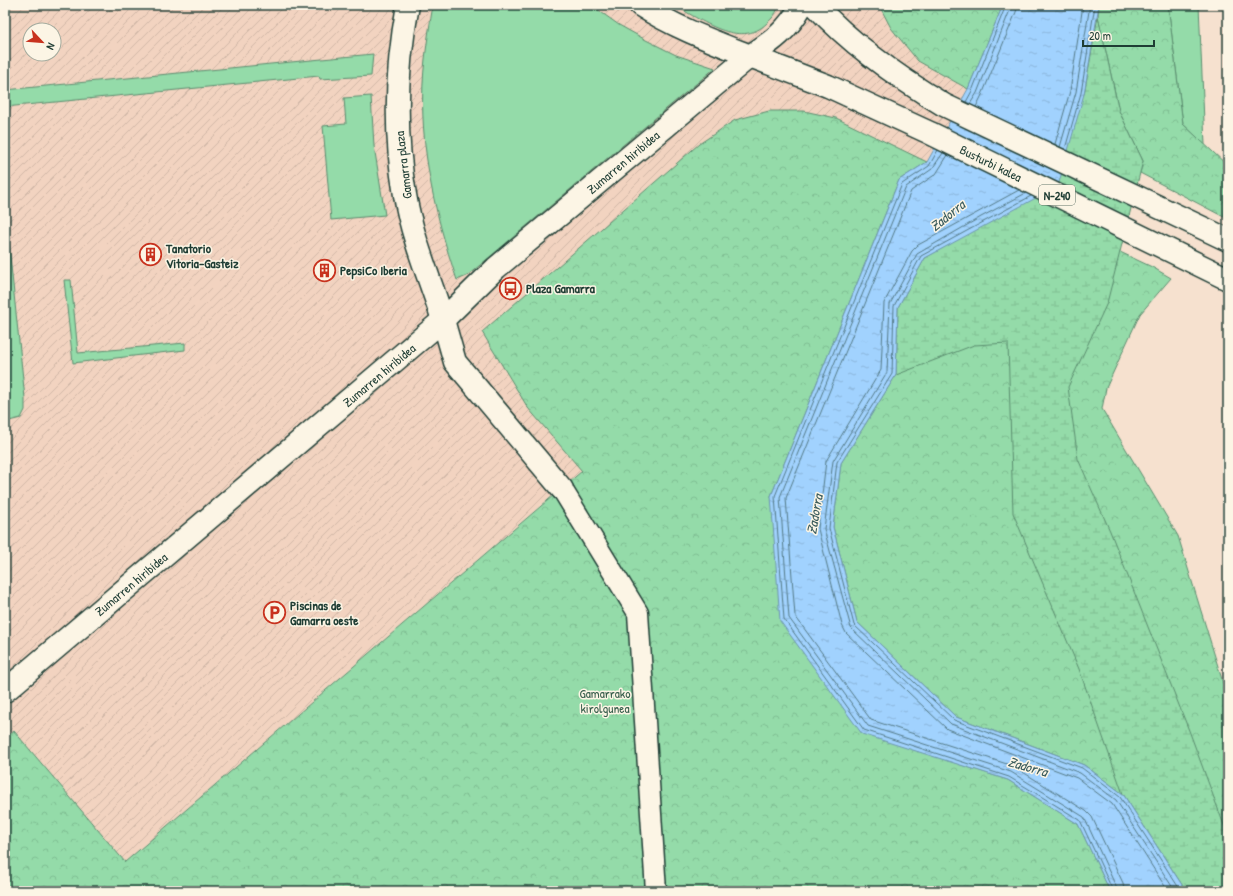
<svg xmlns="http://www.w3.org/2000/svg" width="1233" height="896" viewBox="0 0 1233 896" font-family="'Patrick Hand',sans-serif">
<style>
.industrial{fill:url(#industrial-furrows);fill-rule:evenodd}
.grass{fill:#94dba9;stroke:#5a8c6e}
.forest{fill:url(#forest-crowns);stroke:#5a8c6e}
.wetland{fill:url(#wetland-marsh);stroke:#5a8c6e}
.water{fill:url(#water-ripples);stroke:#6d96ad}
.lines{fill:none;stroke-linecap:round;stroke-linejoin:round}
.shore{stroke:#537985;stroke-width:1}
.pedestrian-casing{stroke:#1f3d34;stroke-width:23}
.minor-casing{stroke:#1f3d34;stroke-width:25}
.tertiary-casing{stroke:#1f3d34;stroke-width:25}
.primary-casing{stroke:#1f3d34;stroke-width:25}
.trunk-casing{stroke:#1f3d34;stroke-width:25}
.pedestrian{stroke:#fcf5e5;stroke-width:20}
.minor{stroke:#fcf5e5;stroke-width:22}
.tertiary{stroke:#fcf5e5;stroke-width:22}
.primary{stroke:#fcf5e5;stroke-width:22}
.trunk{stroke:#fcf5e5;stroke-width:22}
.labels{text-anchor:middle;dominant-baseline:central;stroke-width:3;stroke-linejoin:round;paint-order:stroke}
.shield{fill:#fcf5e5;stroke:#617469;stroke-width:1}
.shield-label{font-size:12px;font-weight:bold;fill:#1f3d34}
.street-label{font-size:13px;fill:#1f3d34;stroke:#fcf5e5}
.poi-label{font-size:13px;font-weight:bold;fill:#1f3d34;stroke:#fcf5e5;text-anchor:start}
.park-label{font-size:13px;fill:#365d4b;stroke:#fcf5e5}
.water-label{font-size:14px;font-style:italic;fill:#395b5c;stroke:#fcf5e5}
</style>
<defs>
<pattern id="industrial-furrows" width="10" height="10" patternUnits="userSpaceOnUse"><rect width="10" height="10" fill="#f2d3c0"/><path d="M-1 1l2-2M0 10L10 0M9 11l2-2" fill="none" stroke="#cfb6a6"/></pattern>
<pattern id="forest-crowns" width="20" height="18" patternUnits="userSpaceOnUse"><rect width="20" height="18" fill="#94dba9"/><path d="M2 6a3 3 0 1 1 6 0M12 15a3 3 0 1 1 6 0" fill="none" stroke="#7fbd92"/></pattern>
<pattern id="wetland-marsh" width="20" height="14" patternUnits="userSpaceOnUse"><rect width="20" height="14" fill="#94dba9"/><path d="M1 5h8M5 5V1M11 12h8M15 12V8" fill="none" stroke="#7fbd92"/></pattern>
<pattern id="water-ripples" width="26" height="14" patternUnits="userSpaceOnUse"><rect width="26" height="14" fill="#a1d2fe"/><path d="M2 4q2-2 4 0t4 0M15 11q2-2 4 0t4 0" fill="none" stroke="#8ab5da"/></pattern>
</defs>
<rect width="100%" height="100%" fill="#f6e1cf"/>
<filter id="ink" filterUnits="userSpaceOnUse"><feTurbulence type="fractalNoise" baseFrequency=".025" numOctaves="2"/><feDisplacementMap in="SourceGraphic" scale="8" xChannelSelector="R" yChannelSelector="G"/><feConvolveMatrix kernelMatrix="1 2 1 2 8 2 1 2 1" color-interpolation-filters="sRGB"/></filter>
<g filter="url(#ink)">
<path class="industrial" d="M 5,5 L 879,5 L 891,28 L 918,61 L 968,89 L 927,162 L 836,118 L 482,332 L 528,408 L 582,470 L 125,862 L 14,731 L 5,738 ZM 30,30 L 54,30 L 54,54 L 30,54 Z"/>
<g class="grass">
<path d="M 433,5 L 591,5 L 619,25 L 646,40 L 676,55 L 715,68 L 467,276 L 457,280 C 433,210 416,133 425,59 C 427,41 430,23 433,5 Z"/>
<path d="M 674,5 L 779,5 C 777,12 773,18 767,23 C 740,50 700,19 674,5 Z"/>
<polygon points="1168,5 1199,5 1205,145 1183,124"/>
<polygon points="373,54 371,76 320,79 319,76 5,107 5,90"/>
<polygon points="371,96 374,146 385,215 331,220 323,126 346,124 344,98"/>
<polygon points="5,209 25,398 25,410 21,418 5,422"/>
<polygon points="64,280 71,280 78,353 185,343 185,350 73,363"/>
</g>
<g class="forest">
<polygon points="879,5 1003,5 968,89 918,61 891,28"/>
<polygon points="1099,5 1168,5 1183,124 1228,166 1228,195 1224,217 1140,173 1143,161 1119,111 1098,16"/>
<polygon points="769,111 804,111 836,118 927,162 899,180 771,496 862,733 1008,780 1078,824 1110,891 5,891 5,738 14,731 125,862 582,471 528,408 482,332 699,144 735,120"/>
<polygon points="1022,206 1152,267 1171,278 1140,314 1106,388 1102,409 1178,536 1228,699 1228,891 1186,891 1123,794 1084,765 956,717 857,622 833,527 841,463 896,375"/>
</g>
<polygon class="wetland" points="1098,16 1119,111 1143,161 1107,303 1068,387 1078,459 1110,531 1190,733 1228,836 1228,891 1186,891 1123,794 1079,669 1013,513 1008,343 974,345 896,375 898,307 925,258 985,224 1084,94"/>
<polygon class="water" points="1003,5 1099,5 1084,94 1058,186 925,258 898,307 896,375 841,463 833,527 857,622 956,717 1084,765 1123,794 1186,891 1110,891 1078,824 1008,780 862,734 780,621 771,496 899,180 927,162 968,89"/>
<g class="lines">
<g class="shore">
<polyline points="966,102 972,91 1006,5"/>
<polyline points="970,104 977,93 1012,5"/>
<polyline points="976,107 982,95 1016,12 1018,5"/>
<polyline points="1055,144 1070,91 1083,5"/>
<polyline points="1060,147 1076,92 1090,5"/>
<polyline points="1065,149 1081,93 1095,5"/>
<polyline points="938,150 929,166 902,184 775,496 784,619 864,730 1009,777 1080,820 1113,891"/>
<polyline points="943,153 932,169 906,187 780,497 789,618 868,726 1011,772 1084,817 1118,891"/>
<polyline points="948,155 936,174 911,191 786,498 795,616 871,720 1013,766 1086,811 1092,817 1123,883 1124,891"/>
<polyline points="1019,190 918,245 912,251 884,303 881,370 826,461 818,529 842,625 846,633 947,729 1077,778 1112,804 1168,891"/>
<polyline points="1026,193 981,217 917,254 890,304 887,372 833,461 824,529 851,628 951,724 1080,773 1116,800 1175,891"/>
<polyline points="1031,196 921,256 894,306 892,374 837,462 829,528 854,625 954,720 1082,768 1120,797 1181,891"/>
</g>
<defs>
<polyline id="pedestrian" points="562,489 638,613 656,891"/>
<polyline id="minor" points="443,320 455,362 562,489"/>
<g id="tertiary">
<path d="M 408,5 C 396,68 394,132 405,195 C 412,238 430,279 443,320"/>
<polyline points="5,691 443,320 496,268 750,56"/>
</g>
<path id="primary" d="M 640,5 C 674,27 712,41 750,56 C 774,40 787,31 802,5"/>
<g id="trunk">
<path d="M 815,5 C 853,46 897,77 944,105 L 1228,240"/>
<polyline points="750,56 828,86 930,133 1228,279"/>
</g>
</defs>
<use href="#pedestrian" class="pedestrian-casing"/>
<use href="#minor" class="minor-casing"/>
<use href="#tertiary" class="tertiary-casing"/>
<use href="#primary" class="primary-casing"/>
<use href="#trunk" class="trunk-casing"/>
<use href="#pedestrian" class="pedestrian"/>
<use href="#minor" class="minor"/>
<use href="#tertiary" class="tertiary"/>
<use href="#primary" class="primary"/>
<use href="#trunk" class="trunk"/>
</g>
</g>
<defs>
<symbol id="building-ring" viewBox="-11 -11 22 22"><circle r="9.5" fill="#fcf5e5" stroke="#c8321e" stroke-width="1.5"/><path d="M-4-6H4V6H1V3H-1V6H-4ZM-2.5-4.3h1.7v1.8h-1.7ZM.8-4.3h1.7v1.8H.8ZM-2.5-1h1.7V.8h-1.7ZM.8-1h1.7V.8H.8Z" fill="#c8321e"/></symbol>
<symbol id="bus-ring" viewBox="-11 -11 22 22"><circle r="9.5" fill="#fcf5e5" stroke="#c8321e" stroke-width="1.5"/><path d="M-5-6H5V4H4V6H2V4H-2V6H-4V4H-5ZM-3.5-4V0h7V-4ZM-3.5 1.2v1.5H-2V1.2ZM2 1.2v1.5H3.5V1.2Z" fill="#c8321e"/></symbol>
<symbol id="parking-ring" viewBox="-11 -11 22 22"><circle r="9.5" fill="#fcf5e5" stroke="#c8321e" stroke-width="1.5"/><path d="M-3.5-5.5H1a3.5 3.5 0 0 1 0 7H-1V5.5H-3.5ZM-1-3.4V-.6H.8a1.4 1.4 0 0 0 0-2.8Z" fill="#c8321e"/></symbol>
</defs>
<g fill-rule="evenodd">
<use href="#building-ring" x="138" y="242" width="25" height="25"/>
<use href="#building-ring" x="312" y="258" width="25" height="25"/>
<use href="#bus-ring" x="498" y="276" width="25" height="25"/>
<use href="#parking-ring" x="262" y="600" width="25" height="25"/>
</g>
<g class="labels">
<rect class="shield" x="1039" y="185" width="36" height="20" rx="3"/>
<g class="shield-label">
<text x="1057" y="195">N-240</text>
</g>
<g class="street-label">
<text transform="translate(623 162) rotate(-40)">Zumarren hiribidea</text>
<text transform="translate(991 163) rotate(26)">Busturbi kalea</text>
<text transform="translate(403 165) rotate(-97)">Gamarra plaza</text>
<text transform="translate(379 375) rotate(-40)">Zumarren hiribidea</text>
<text transform="translate(131 584) rotate(-40)">Zumarren hiribidea</text>
</g>
<g class="poi-label">
<text x="166" y="248">Tanatorio<tspan x="166" dy="15">Vitoria-Gasteiz</tspan></text>
<text x="340" y="270">PepsiCo Iberia</text>
<text x="526" y="288">Plaza Gamarra</text>
<text x="290" y="605">Piscinas de<tspan x="290" dy="15">Gamarra oeste</tspan></text>
</g>
<g class="park-label">
<text x="605" y="693">Gamarrako<tspan x="605" dy="15">kirolgunea</tspan></text>
</g>
<g class="water-label">
<text transform="translate(947 215) rotate(-39)">Zadorra</text>
<text transform="translate(814 514) rotate(-80)">Zadorra</text>
<text transform="translate(1028 766) rotate(16)">Zadorra</text>
</g>
</g>
<rect width="1233" height="896" fill="none" stroke="#fcf5e5" stroke-width="20"/>
<rect x="10" y="10" width="1213" height="876" fill="none" stroke="#1f3d34" stroke-width="1.5" filter="url(#ink)"/>
<g transform="translate(42 42) rotate(116)"><circle r="19" fill="#fcf5e5" stroke="#a4ab9e"/>
<path d="M0-3L7 15L0 10L-7 15Z" fill="#c8321e"/>
<text y="-6" font-size="11" font-weight="bold" text-anchor="middle" fill="#1f3d34">N</text>
</g>
<path d="M1083 40v6h71v-6" fill="none" stroke="#1f3d34" stroke-width="2"/>
<text x="1089" y="40" font-size="12" fill="#1f3d34" stroke="#fcf5e5" stroke-width="3" paint-order="stroke">20 m</text>
</svg>
